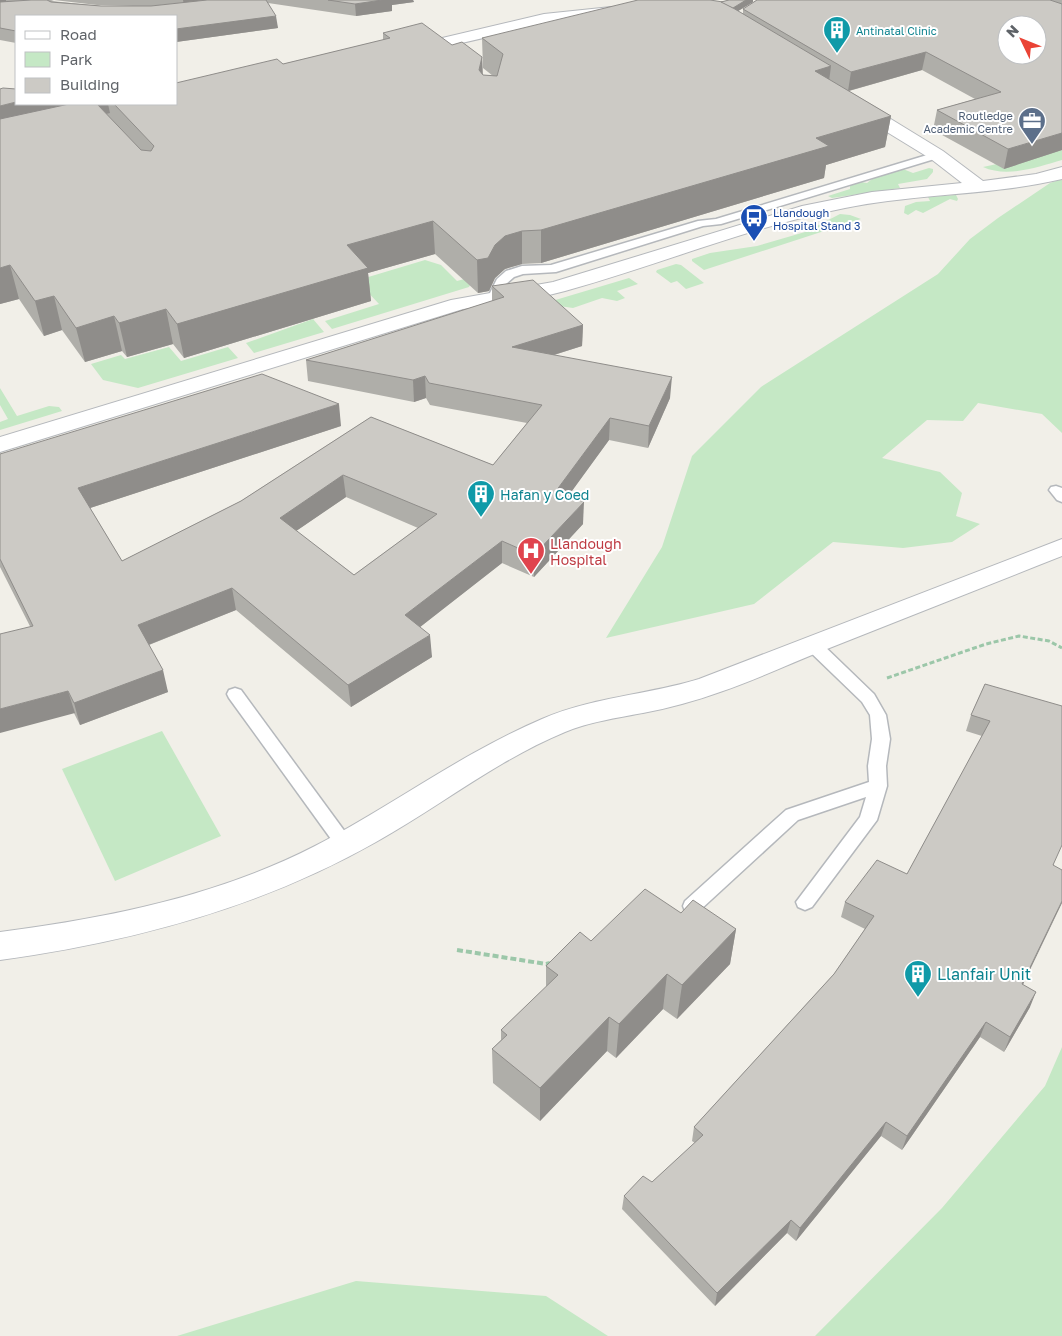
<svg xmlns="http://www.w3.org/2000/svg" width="1062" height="1336" viewBox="0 0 1062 1336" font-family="'Golos Text',sans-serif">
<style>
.green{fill:#c5e8c5}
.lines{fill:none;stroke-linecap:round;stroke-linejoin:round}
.service-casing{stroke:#b5b8bc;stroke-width:3}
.minor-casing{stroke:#b5b8bc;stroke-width:2}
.path-far1{stroke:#9cc7a9;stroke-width:3;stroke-dasharray:5 2.5;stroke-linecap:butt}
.path{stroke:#9cc7a9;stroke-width:4;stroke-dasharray:6 3;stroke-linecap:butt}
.service{fill:#fff;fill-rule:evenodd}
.minor{fill:#fff;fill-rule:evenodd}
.wall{fill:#afaea9;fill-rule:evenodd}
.shaded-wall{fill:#8f8d8a}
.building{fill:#cccac5;stroke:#8f8d8a;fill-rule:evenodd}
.labels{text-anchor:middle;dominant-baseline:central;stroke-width:4;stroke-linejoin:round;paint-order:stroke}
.far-culture-label{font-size:11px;fill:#0d838f;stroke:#fff;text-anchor:start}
.far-service-label{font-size:11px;fill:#4e5e75;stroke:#fff;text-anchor:end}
.far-transit-label{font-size:11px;fill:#164399;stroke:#fff;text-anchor:start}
.culture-label{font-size:14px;fill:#0d838f;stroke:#fff;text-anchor:start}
.health-label{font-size:14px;fill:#be3a42;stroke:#fff;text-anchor:start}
.near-culture-label{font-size:16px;fill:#0d838f;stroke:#fff;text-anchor:start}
</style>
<rect width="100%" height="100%" fill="#f1efe8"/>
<g class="green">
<path d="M 1062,150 L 1062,160 C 1038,167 1007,178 983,167 Z"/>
<polygon points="929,168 933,169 933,172 927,179 898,184 900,188 832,198 828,196 850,189 850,185 861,182 867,183 876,176 903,169 913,173"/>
<polygon points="1062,179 1062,433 1042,414 978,403 963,421 927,420 882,458 940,472 962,493 956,516 980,524 952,542 903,548 833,542 754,604 606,638 662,547 692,456 761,387 938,274 970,239 998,218 1050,183"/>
<polygon points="956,195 958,199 957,201 950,199 923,213 916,210 908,215 904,213 905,206 916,202 930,201 928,197"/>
<polygon points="840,214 850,215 861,219 704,270 692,261 692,259 710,253 757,246 805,232"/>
<polygon points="425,260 441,265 457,281 468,278 472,281 469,287 332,329 325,321 379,304 362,286 365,278"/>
<polygon points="676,264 681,265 704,283 686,289 677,281 671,283 656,272 657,270"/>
<polygon points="629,278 638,284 617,291 625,298 617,301 602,298 573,308 552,305 552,301"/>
<polygon points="313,319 324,332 254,353 246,343"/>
<polygon points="169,347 181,361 228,347 238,358 138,388 103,380 91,364 121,355 125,359"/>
<polygon points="0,388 17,416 49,406 59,407 62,411 0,430 0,422 8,419 0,405"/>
<polygon points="162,731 221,836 115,881 62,769"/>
<polygon points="1062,1047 1062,1336 815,1336 942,1208 1045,1086"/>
<polygon points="356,1281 546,1296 608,1336 177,1336"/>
</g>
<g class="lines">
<defs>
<g id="service">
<polygon points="937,152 941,153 942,155 941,157 721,224 703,226 556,272 523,274 514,277 506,284 498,300 494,301 488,297 497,279 506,271 522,266 551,265 698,221 716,219"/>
<polygon points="1056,486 1062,488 1062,502 1057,500 1049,490 1051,487"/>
<polygon points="813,639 819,641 874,694 886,715 890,739 886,766 887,786 877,820 812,907 805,910 798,907 796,902 860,817 866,797 798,820 699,911 692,914 685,911 683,906 685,901 786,810 869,782 868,766 872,739 870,715 862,702 807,649 805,645 807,641"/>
<polygon points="235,688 241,690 351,840 354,845 351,850 345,852 339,850 229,698 227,694 229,690"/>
</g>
<g id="minor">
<polygon points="611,7 617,9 619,12 617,15 544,24 410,55 404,53 402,50 404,47 544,14"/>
<path d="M 857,101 L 863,102 L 943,151 L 983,181 L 1036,174 L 1062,167 L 1062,179 C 990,196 917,193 845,208 C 749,227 659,265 565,291 L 533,299 L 463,309 L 0,452 L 0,437 L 451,300 L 553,282 L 802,206 L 872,192 L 962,183 L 931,159 L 851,110 L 848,106 L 851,102 Z"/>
<path d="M 1062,539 L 1062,556 C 984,587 905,618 827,649 C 791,663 756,680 720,692 C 695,701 669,708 643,713 C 616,718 589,722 565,732 C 497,760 439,807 376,842 C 260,908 131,942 0,960 L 0,932 C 108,918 218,896 315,846 C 392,806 462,753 542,719 C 592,697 647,695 699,679 Z"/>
</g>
</defs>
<use href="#service" class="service-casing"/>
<use href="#minor" class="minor-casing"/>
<polyline class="path-far1" points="887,678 986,644 1019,636 1049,641 1062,648"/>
<polyline class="path" points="457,950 546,964 550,963"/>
<use href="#service" class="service"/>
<use href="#minor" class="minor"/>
</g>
<g class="wall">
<path d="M 0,0 L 413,0 L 414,2 L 392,5 L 392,11 L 356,16 L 268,3 L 278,28 L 176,42 L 176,16 L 16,16 L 16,43 L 0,40 ZM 54,0 L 97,5 L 133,6 L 101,6 L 51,1 Z"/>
<polygon points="729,0 753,0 753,2 738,11 743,14 743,9 757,0 1062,0 1062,150 1004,169 933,130 937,110 975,99 922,70 849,91 891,116 885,147 826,165 824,178 541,263 522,264 505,269 495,278 489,291 478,293 435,254 368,273 371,301 184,358 173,344 127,357 122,351 85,362 62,330 44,336 19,299 0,304 16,104 176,104 283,64 383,40 383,33 452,45 482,57 483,75 493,76 483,68 482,38 721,2"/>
<path d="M 492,286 L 583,325 L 582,346 L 554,355 L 670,398 L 648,448 L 609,440 L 568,496 L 583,524 L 534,577 L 502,563 L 420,627 L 432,657 L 351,707 L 236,610 L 149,645 L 168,692 L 80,725 L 0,567 L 0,454 L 341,426 L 90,508 L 122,561 L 241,501 L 371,417 L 493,465 L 527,423 L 430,405 L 426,398 L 414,402 L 308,381 L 306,360 L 492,301 ZM 346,497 L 418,528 L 354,575 L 296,531 Z"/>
<polygon points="985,684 1054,865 1023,985 1030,1007 1004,1052 980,1037 902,1150 881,1136 796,1241 787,1233 715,1306 622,1209 624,1196 652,1182 695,1143 692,1141 694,1127 834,974 865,929 841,917 845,902 907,874 982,736 966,731 971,715"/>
<polygon points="681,913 736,929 730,964 677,1019 663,1009 616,1058 607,1051 540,1121 493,1083 492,1049 501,1040 501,1030 546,987 546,966"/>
</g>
<g class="shaded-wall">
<polygon points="0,0 6,0 6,3 0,5"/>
<polygon points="183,0 215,0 184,5"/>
<polygon points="382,0 413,0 414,2 392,5 392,11 356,16 355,4"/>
<polygon points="746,0 753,0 753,2 725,19 725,13"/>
<polygon points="276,16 278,28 176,42 176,29"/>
<polygon points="926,52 922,70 848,91 851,72"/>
<polygon points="482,57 483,88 479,70"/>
<polygon points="831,66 827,97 815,71"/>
<polygon points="16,102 16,104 65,104 70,123 0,139 0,106"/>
<polygon points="90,104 108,104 110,113 77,121"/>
<polygon points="891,116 885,147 826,165 824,178 541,263 541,230 816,138"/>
<polygon points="1062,133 1062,150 1004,169 1008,149"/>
<polygon points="433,221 435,254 368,273 371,301 184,358 177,324 347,245"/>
<polygon points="522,231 522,264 505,269 495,278 489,291 478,293 477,260 505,236"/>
<polygon points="10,265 19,299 0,304 0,268"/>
<polygon points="54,296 62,330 44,336 35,301"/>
<polygon points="166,309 173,344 127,357 119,323"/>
<polygon points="114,316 122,351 85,362 76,328"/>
<polygon points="583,325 582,346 512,368 512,347"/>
<polygon points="425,376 426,398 414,402 413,380"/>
<polygon points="672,377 670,398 648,448 649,426"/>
<polygon points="339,404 341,426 84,510 78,488"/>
<polygon points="610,418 609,440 556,513 556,491"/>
<polygon points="343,475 346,497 283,540 280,518"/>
<polygon points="584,502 583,524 534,577 534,555"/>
<polygon points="502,541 502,563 406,638 405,615"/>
<polygon points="232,588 236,610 143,647 138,625"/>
<polygon points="430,635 432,657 351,707 348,685"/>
<polygon points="163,670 168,692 80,725 74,703"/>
<polygon points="68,691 75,713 0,733 0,709"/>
<polygon points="1062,901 1062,903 1016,999 1022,984"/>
<polygon points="736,929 730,964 677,1019 682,985"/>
<polygon points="667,974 663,1009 616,1058 619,1024"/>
<polygon points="1036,992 1030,1007 1004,1052 1010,1037"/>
<polygon points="609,1017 607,1051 540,1121 540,1088"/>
<polygon points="986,1022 980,1037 902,1150 907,1136"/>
<polygon points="886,1122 881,1136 796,1241 800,1228"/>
<polygon points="791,1220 787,1233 715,1306 717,1293"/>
</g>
<g class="building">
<polygon points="31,0 47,0 51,2 101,6 151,6 207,0 266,0 276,16 176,29 176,16 16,16 16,31 0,28 0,2"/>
<polygon points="328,0 382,0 355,4"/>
<polygon points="638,0 710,0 723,2 831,66 815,71 891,116 816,138 829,146 541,230 522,231 505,236 495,245 488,258 477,260 433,221 347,245 368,268 177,324 166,309 119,323 114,316 76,328 54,296 35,301 10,265 0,268 0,119 69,104 97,104 141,150 151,151 154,146 114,104 176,104 176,83 277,59 283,64 390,38 383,33 422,23 452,45 462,42 482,57 479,70 483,75 497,76 503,54 482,38"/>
<polygon points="729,0 746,0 733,8 721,2"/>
<path d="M 757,0 L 1050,0 L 1062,4 L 1062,133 L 1008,149 L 937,110 L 1001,92 L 926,52 L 851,72 L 743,9 ZM 1007,25 L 1037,25 L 1037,55 L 1007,55 Z"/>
<polygon points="3,88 16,89 16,102 0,106 0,89"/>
<path d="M 533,280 L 583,325 L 512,347 L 672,377 L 649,426 L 610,418 L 556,491 L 584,502 L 534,555 L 502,541 L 405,615 L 430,635 L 348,685 L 232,588 L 138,625 L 163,670 L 74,703 L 68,691 L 0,709 L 0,634 L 33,626 L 0,559 L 0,454 L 262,374 L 339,404 L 78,488 L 122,561 L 241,501 L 371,417 L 493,465 L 542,405 L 429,383 L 425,376 L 413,380 L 306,360 L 504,297 L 492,286 ZM 343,475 L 437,514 L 354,575 L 280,518 Z"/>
<polygon points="985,684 1062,706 1062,845 1053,865 1062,870 1062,901 1022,984 1036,992 1010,1037 986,1022 907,1136 886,1122 800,1228 791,1220 717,1293 624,1196 643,1176 652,1182 703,1135 694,1127 834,974 874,916 845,902 877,860 907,874 990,721 971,715"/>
<polygon points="645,889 681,913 693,900 736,929 682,985 667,974 619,1024 609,1017 540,1088 492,1049 507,1035 501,1030 558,975 546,966 580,932 591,941"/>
</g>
<defs>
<symbol id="building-pin" viewBox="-11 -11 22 30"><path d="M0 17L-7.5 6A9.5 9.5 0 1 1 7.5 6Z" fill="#0f9aa8" stroke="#fff"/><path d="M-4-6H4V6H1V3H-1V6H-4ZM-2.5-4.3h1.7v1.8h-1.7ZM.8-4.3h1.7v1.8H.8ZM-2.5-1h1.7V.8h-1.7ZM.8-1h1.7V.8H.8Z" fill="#fff"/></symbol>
<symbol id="office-pin" viewBox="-11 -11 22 30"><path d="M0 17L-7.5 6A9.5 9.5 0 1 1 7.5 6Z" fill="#5c6f8a" stroke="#fff"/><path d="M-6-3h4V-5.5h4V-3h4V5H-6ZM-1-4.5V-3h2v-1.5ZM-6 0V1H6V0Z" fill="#fff"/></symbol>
<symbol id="bus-pin" viewBox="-11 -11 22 30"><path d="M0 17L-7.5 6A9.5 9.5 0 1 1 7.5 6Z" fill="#1a4fb4" stroke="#fff"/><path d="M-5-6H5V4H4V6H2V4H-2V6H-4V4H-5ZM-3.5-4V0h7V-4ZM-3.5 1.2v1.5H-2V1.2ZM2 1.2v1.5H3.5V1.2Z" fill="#fff"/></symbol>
<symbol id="hospital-pin" viewBox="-11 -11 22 30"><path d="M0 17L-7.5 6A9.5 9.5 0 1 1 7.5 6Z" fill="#e0444e" stroke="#fff"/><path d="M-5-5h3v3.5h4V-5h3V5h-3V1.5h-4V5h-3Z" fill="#fff"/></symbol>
</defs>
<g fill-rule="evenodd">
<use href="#building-pin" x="821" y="14" width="32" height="43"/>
<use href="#office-pin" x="1016" y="105" width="32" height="43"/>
<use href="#bus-pin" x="738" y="202" width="32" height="43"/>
<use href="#building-pin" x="465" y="478" width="32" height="43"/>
<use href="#hospital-pin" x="515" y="535" width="32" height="43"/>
<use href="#building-pin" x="902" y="958" width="32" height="43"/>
</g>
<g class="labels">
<g class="far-culture-label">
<text x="856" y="30">Antinatal Clinic</text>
</g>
<g class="far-service-label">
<text x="1013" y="115">Routledge<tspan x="1013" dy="13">Academic Centre</tspan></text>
</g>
<g class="far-transit-label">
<text x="773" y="212">Llandough<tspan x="773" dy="13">Hospital Stand 3</tspan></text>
</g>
<g class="culture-label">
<text x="500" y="494">Hafan y Coed</text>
</g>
<g class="health-label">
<text x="550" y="543">Llandough<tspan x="550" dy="16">Hospital</tspan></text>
</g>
<g class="near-culture-label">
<text x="937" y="974">Llanfair Unit</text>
</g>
</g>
<rect x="15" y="15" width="162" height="90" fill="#ffffff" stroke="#bfc1c3"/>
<rect x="25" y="31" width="25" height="8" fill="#ffffff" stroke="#bfc1c3"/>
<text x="60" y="40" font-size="15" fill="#5f6368">Road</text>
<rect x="25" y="52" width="25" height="15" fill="#c5e8c5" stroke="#bfc1c3"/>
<text x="60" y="65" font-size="15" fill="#5f6368">Park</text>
<rect x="25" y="78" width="25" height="15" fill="#cccac5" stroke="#bfc1c3"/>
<text x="60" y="90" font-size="15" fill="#5f6368">Building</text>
<g transform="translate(1022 40) rotate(313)"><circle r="24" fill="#ffffff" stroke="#bfc1c3"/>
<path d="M0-4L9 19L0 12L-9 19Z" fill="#ea4335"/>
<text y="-8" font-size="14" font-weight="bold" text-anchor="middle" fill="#5f6368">N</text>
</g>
</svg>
